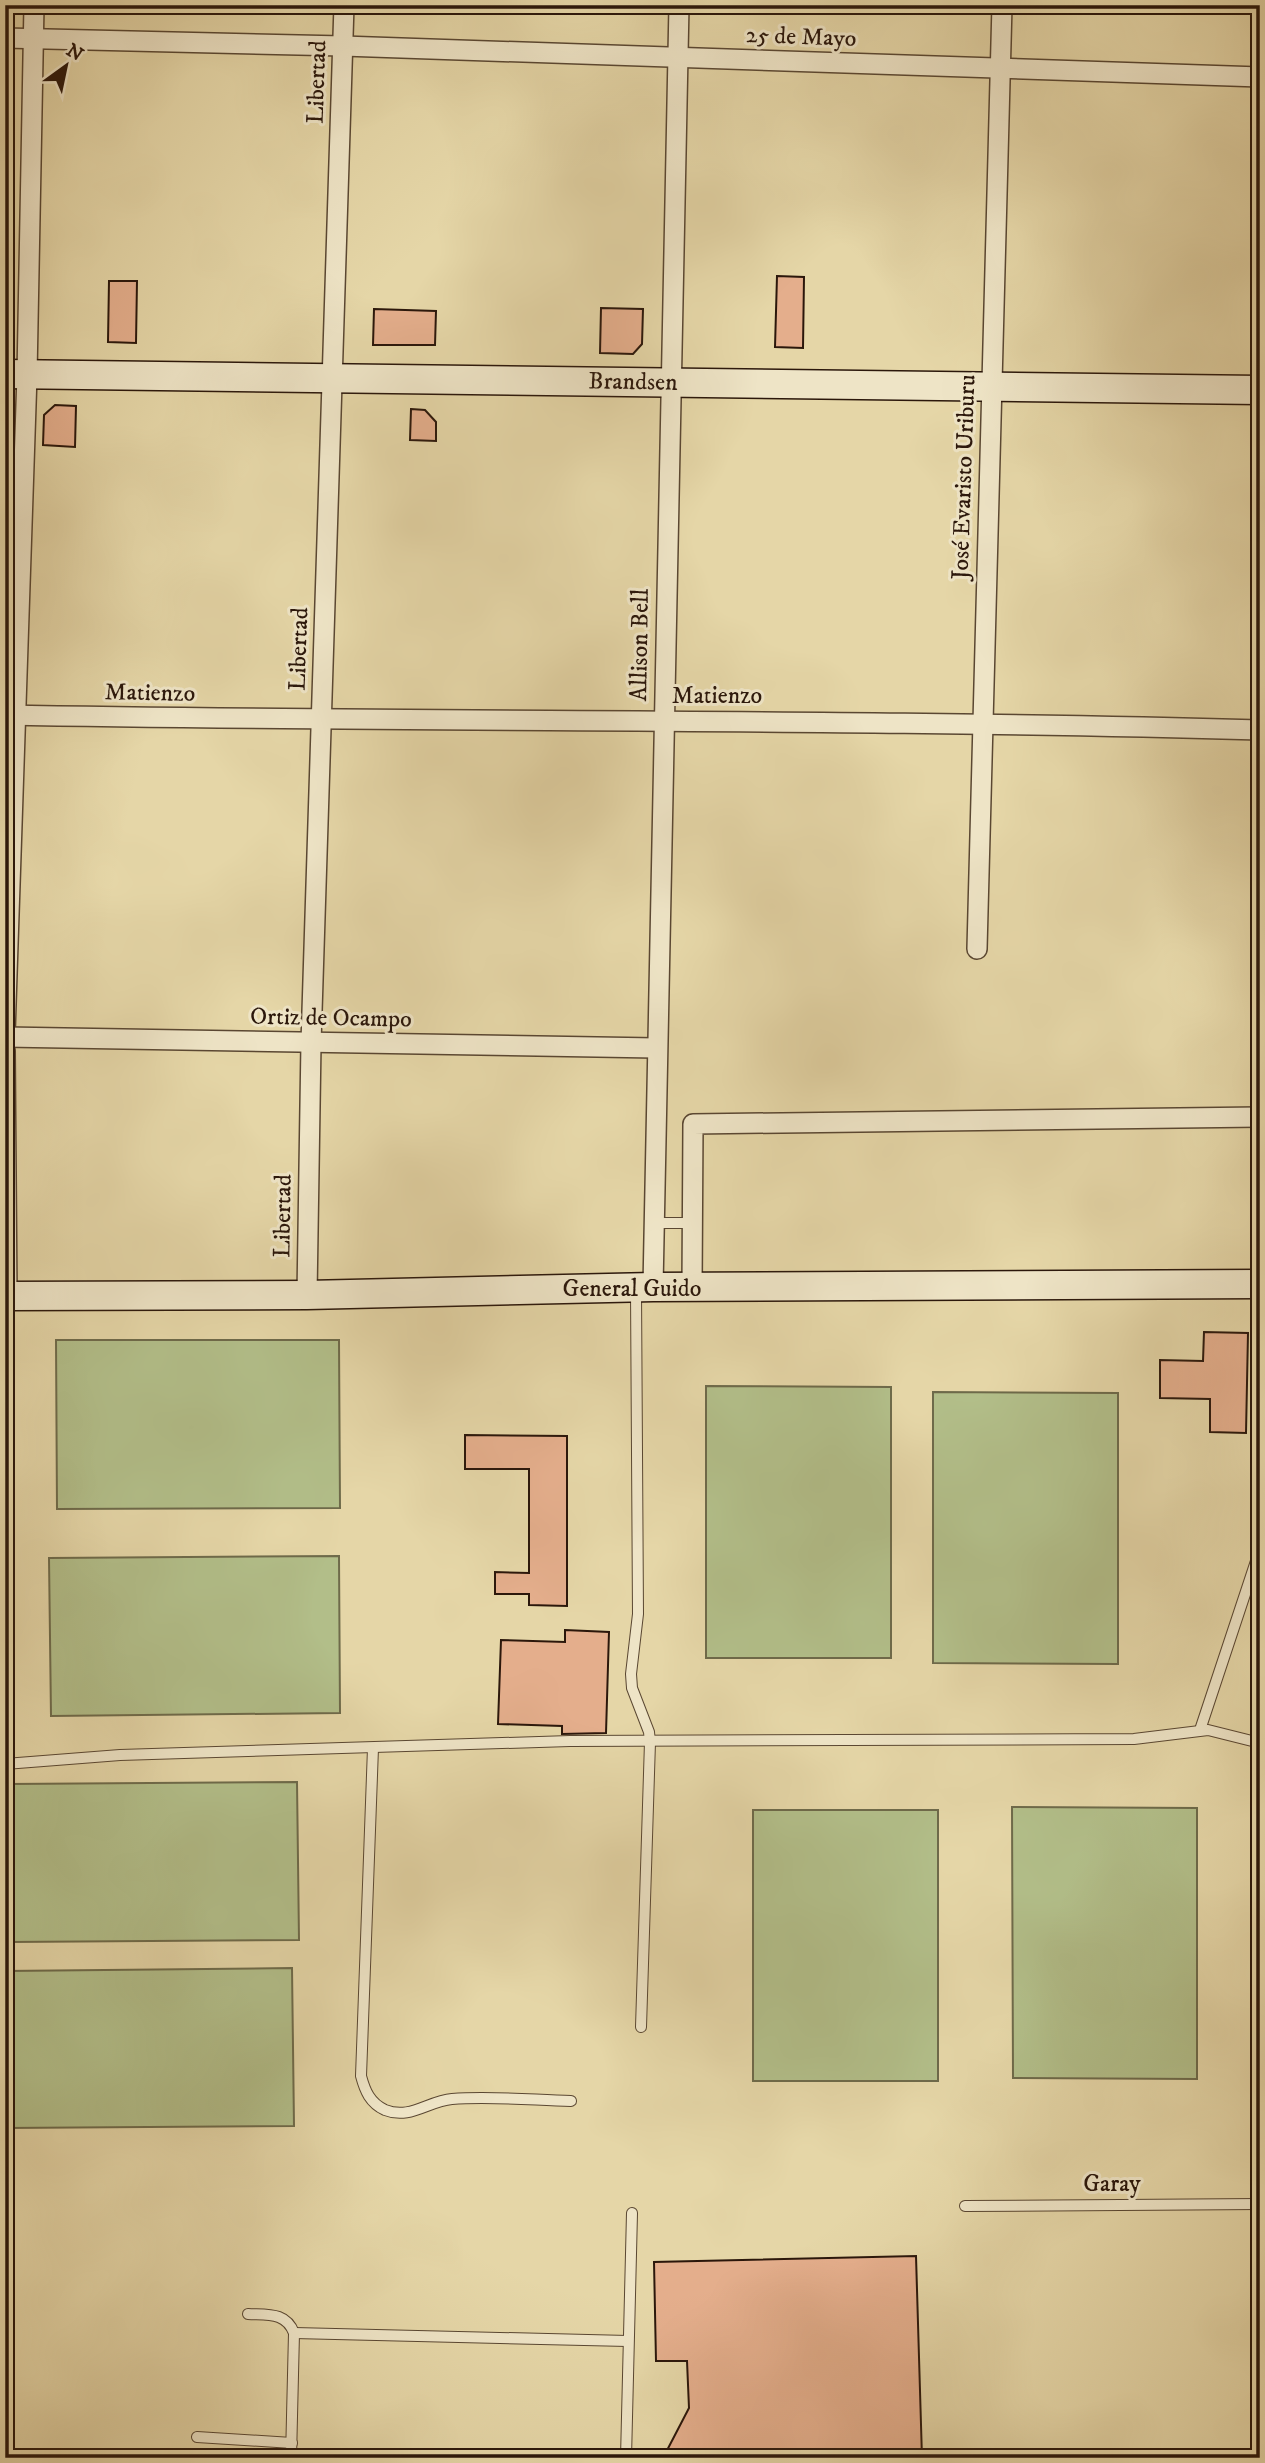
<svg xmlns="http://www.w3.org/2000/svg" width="1265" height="2463" viewBox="0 0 1265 2463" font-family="'IM FELL DW Pica',serif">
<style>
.green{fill:#b2be89;stroke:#6e6a4a;stroke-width:2}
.building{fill:#e4ae8c;stroke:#2b170b;stroke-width:2}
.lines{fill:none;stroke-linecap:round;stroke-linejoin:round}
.lane-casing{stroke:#5a4732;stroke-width:12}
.street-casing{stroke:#5a4732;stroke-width:22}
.secondary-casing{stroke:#2b170b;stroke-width:31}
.lane{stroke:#eee4c6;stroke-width:10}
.street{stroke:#eee4c6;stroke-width:19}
.secondary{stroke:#eee4c6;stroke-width:28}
.labels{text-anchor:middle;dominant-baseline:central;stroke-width:6;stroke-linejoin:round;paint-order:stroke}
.street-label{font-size:24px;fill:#2b170b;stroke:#eee4c6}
</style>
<rect width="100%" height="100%" fill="#e5d6a7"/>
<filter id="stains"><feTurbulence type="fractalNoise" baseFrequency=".00286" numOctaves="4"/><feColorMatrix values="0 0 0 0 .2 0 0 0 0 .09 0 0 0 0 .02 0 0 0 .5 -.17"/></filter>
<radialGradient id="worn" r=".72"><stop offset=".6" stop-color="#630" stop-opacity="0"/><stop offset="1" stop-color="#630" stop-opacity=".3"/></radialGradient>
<g class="green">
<polygon points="56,1340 339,1340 340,1508 57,1509"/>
<polygon points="706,1386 891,1387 891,1658 706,1658"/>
<polygon points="933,1392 1118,1393 1118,1664 933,1663"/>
<polygon points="339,1556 340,1713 51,1716 49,1558"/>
<polygon points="297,1782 299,1940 10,1942 8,1784"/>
<polygon points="1012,1807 1197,1808 1197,2079 1013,2078"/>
<rect x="753" y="1810" width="185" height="271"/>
<polygon points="292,1968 294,2126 5,2128 5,1971"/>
</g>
<g class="building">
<polygon points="777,276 804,277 803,348 775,347"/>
<polygon points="109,281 137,281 136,343 108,342"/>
<polygon points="601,308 643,309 642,344 633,354 600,353"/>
<polygon points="374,309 436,311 435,345 373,345"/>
<polygon points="55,405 76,406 75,447 43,445 44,415"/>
<polygon points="411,409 425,410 436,422 436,441 410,440"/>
<polygon points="1204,1332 1248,1333 1246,1433 1210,1432 1210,1399 1160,1398 1160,1360 1203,1361"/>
<polygon points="465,1435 567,1436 567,1606 529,1605 529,1594 495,1594 495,1572 529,1573 529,1469 465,1469"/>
<polygon points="565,1630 609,1632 606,1733 562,1734 562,1726 498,1724 501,1640 565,1642"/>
<polygon points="916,2256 922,2458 663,2458 689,2408 687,2361 656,2361 654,2262"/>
</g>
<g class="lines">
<defs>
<g id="lane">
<polyline points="655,1223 692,1223"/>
<polyline points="636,1291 638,1614 631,1674 632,1688 649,1732 650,1742 641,2027"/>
<polyline points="1200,1730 1260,1549"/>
<path d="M 373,1748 L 361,2076 C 365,2091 370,2103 385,2110 C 410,2120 428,2101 452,2099 C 491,2096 532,2100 571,2101"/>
<polyline points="5,1764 120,1755 570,1741 1134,1739 1208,1730 1260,1743"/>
<polyline points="965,2206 1260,2204"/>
<path d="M 248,2314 C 268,2315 286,2312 294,2333 L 291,2458"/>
<polyline points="294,2333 628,2341"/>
<polyline points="197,2437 292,2443"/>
<polyline points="626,2458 632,2213"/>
</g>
<g id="street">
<polyline points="5,38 343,46 1260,77"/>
<path d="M 5,715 C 423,723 842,718 1260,730"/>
<polyline points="977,949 1002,5"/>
<polyline points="5,1034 27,375 34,5"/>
<polyline points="5,1037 656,1048"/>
<polyline points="5,1051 7,1296"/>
<polyline points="653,1287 679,5"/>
<polyline points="692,1288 693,1124 1260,1117"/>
<polyline points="307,1295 311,1043 344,5"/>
</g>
<g id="secondary">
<polyline points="5,374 1260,390"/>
<polyline points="5,1296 307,1295 653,1287 1260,1284"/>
</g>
</defs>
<use href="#lane" class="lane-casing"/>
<use href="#street" class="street-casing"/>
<use href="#secondary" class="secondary-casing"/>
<use href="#lane" class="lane"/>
<use href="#street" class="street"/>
<use href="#secondary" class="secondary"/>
</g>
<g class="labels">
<g class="street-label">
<text transform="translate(801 37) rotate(2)">25 de Mayo</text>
<text transform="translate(317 82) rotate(-88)">Libertad</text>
<text transform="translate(633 382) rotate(1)">Brandsen</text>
<text transform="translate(964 477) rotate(-88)">José Evaristo Uriburu</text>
<text transform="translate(640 645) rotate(-89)">Allison Bell</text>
<text transform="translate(299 649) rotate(-88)">Libertad</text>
<text transform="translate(150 693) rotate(1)">Matienzo</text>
<text x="717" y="696">Matienzo</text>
<text transform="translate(331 1018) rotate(1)">Ortiz de Ocampo</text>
<text transform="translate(283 1216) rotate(-89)">Libertad</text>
<text x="632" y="1289">General Guido</text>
<text x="1112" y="2184">Garay</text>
</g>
</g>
<rect width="1265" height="2463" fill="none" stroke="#e5d6a7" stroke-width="28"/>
<rect x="7" y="7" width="1251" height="2449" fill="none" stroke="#2b170b" stroke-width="3.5"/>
<rect x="14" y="14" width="1237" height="2435" fill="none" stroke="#2b170b" stroke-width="2"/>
<g transform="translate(66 66) rotate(33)" stroke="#eee4c6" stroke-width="5" paint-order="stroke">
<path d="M0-5L12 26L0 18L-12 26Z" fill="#2b170b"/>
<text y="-10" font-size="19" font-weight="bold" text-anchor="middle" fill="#2b170b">N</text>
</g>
<rect width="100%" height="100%" filter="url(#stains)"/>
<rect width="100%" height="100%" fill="url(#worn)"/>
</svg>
